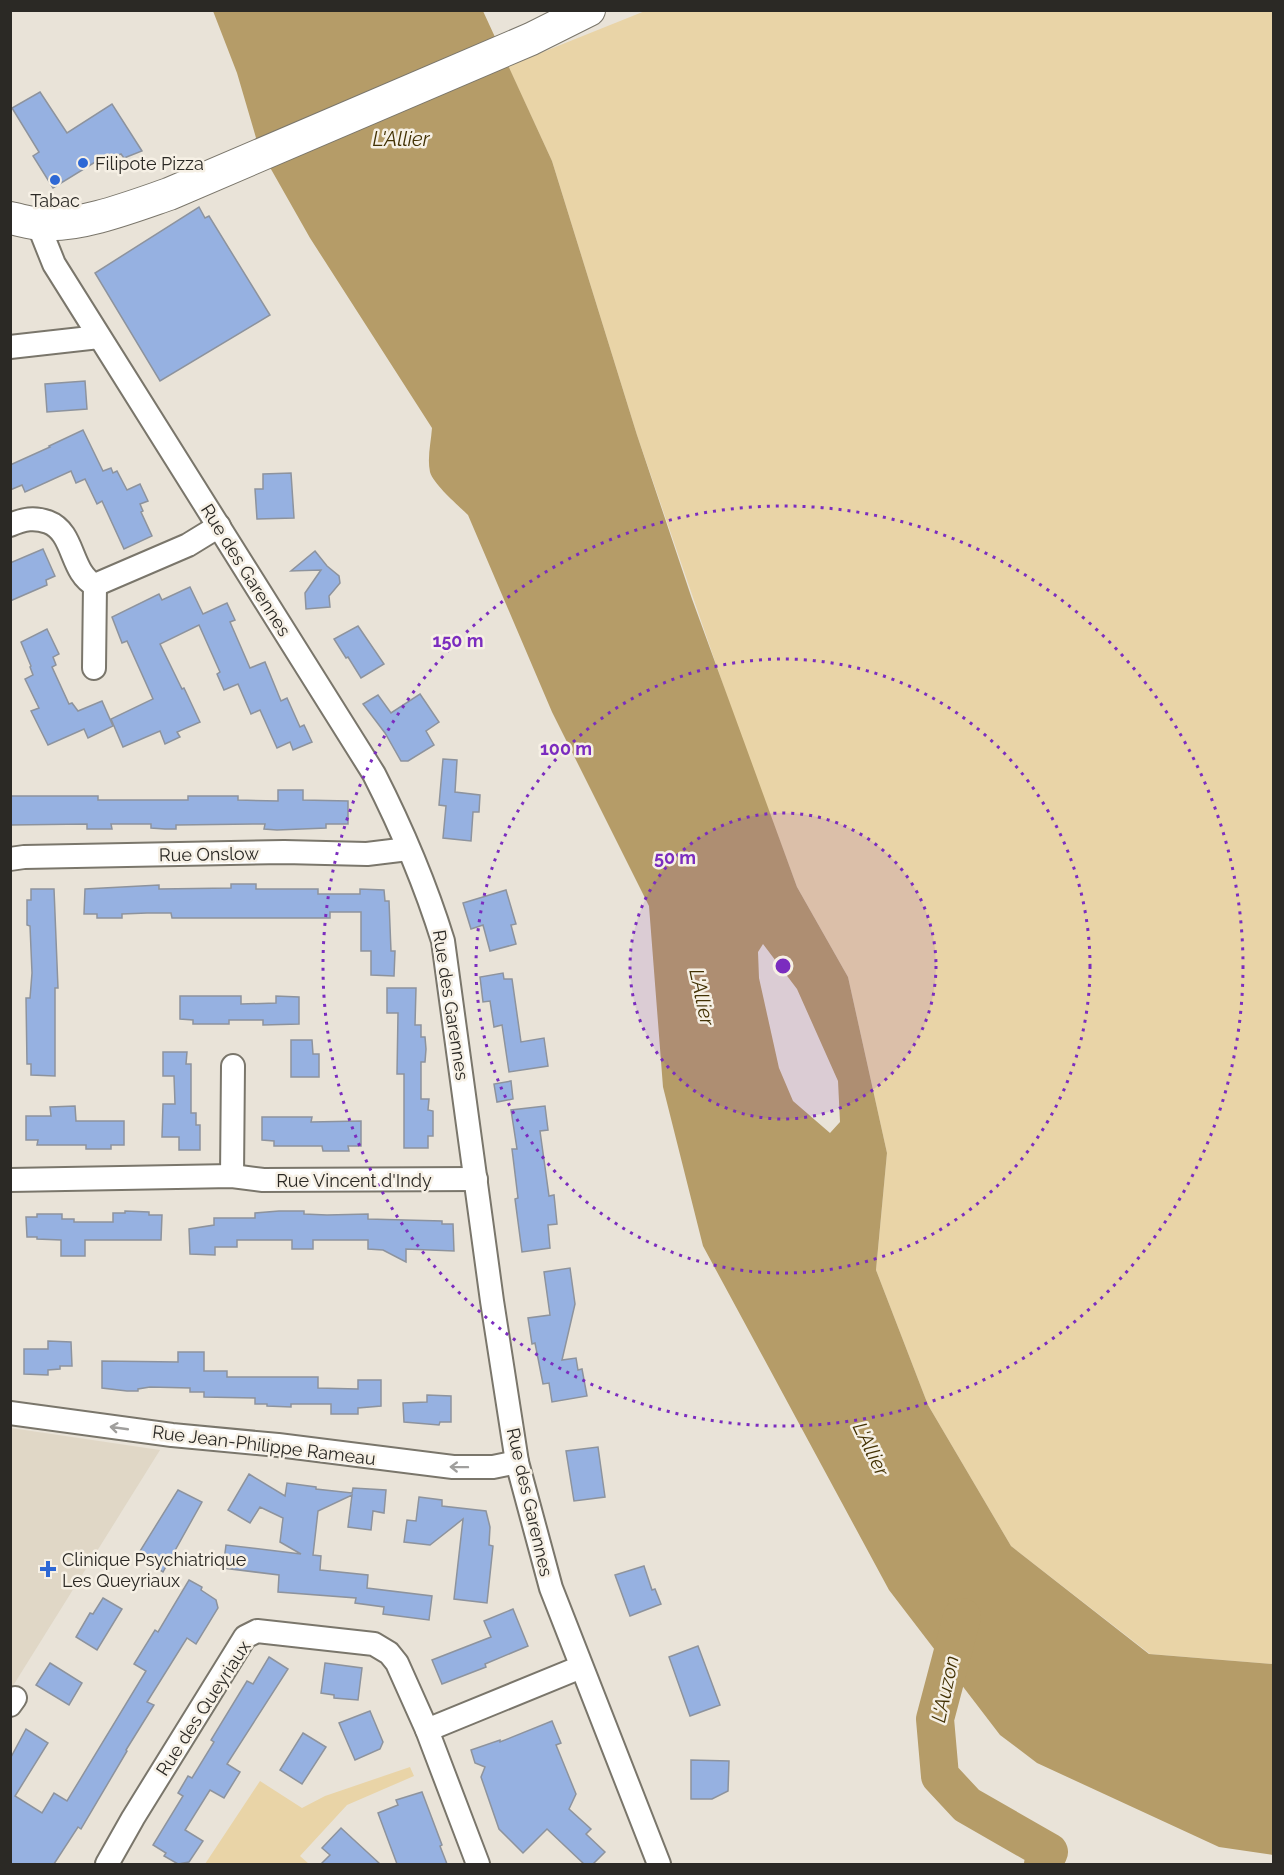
<svg xmlns="http://www.w3.org/2000/svg" width="1284" height="1875" viewBox="0 0 1284 1875" font-family="Raleway,sans-serif">
<style>
.built{fill:#e0d7c6}
.green{fill:#e9d4a7}
.water{fill:#b59c68;fill-rule:evenodd}
.lines{fill:none;stroke-linecap:round;stroke-linejoin:round}
.river{stroke:#b59c68;stroke-width:38}
.building{fill:#96b1e1;stroke:#8d939d;stroke-width:1.5}
.minor-casing{stroke:#7a766b;stroke-width:26}
.secondary-casing{stroke:#7a766b;stroke-width:34}
.minor{stroke:#fff;stroke-width:22}
.secondary{stroke:#fff;stroke-width:32}
.oneway{stroke:#a09f9d}
.ring{fill:none;stroke:#7b2cbf;stroke-width:3;stroke-dasharray:3 6}
.poi-dot{fill:#2e68d5;stroke:#f6f0e5;stroke-width:2}
.labels{text-anchor:middle;dominant-baseline:central;stroke-width:5;stroke-linejoin:round;paint-order:stroke}
.poi-label{font-size:18px;fill:#2b2925;stroke:#f6f0e5;text-anchor:start}
.street-label{font-size:18px;fill:#2b2925;stroke:#f6f0e5}
.water-label{font-size:20px;font-style:italic;fill:#423103;stroke:#f6f0e5}
.centre{fill:#7b2cbf;stroke:#f6f0e5;stroke-width:3}
.ring-label{font-size:18px;text-anchor:middle;font-weight:bold;fill:#7b2cbf;stroke:#f6f0e5;stroke-width:5;stroke-linejoin:round;paint-order:stroke}
</style>
<rect width="100%" height="100%" fill="#e9e3d8"/>
<polygon class="built" points="11,1428 160,1450 11,1689"/>
<g class="green">
<polygon points="645,11 1273,11 1273,1664 1150,1654 1011,1546 928,1405 876,1270 887,1153 848,977 797,887 739,731 637,435 552,161 508,66"/>
<polygon points="410,1767 414,1776 347,1805 300,1856 309,1864 205,1864 260,1781 302,1808 325,1796"/>
</g>
<path class="water" d="M 213,11 L 483,11 L 552,161 L 637,435 L 692,599 L 797,887 L 848,977 L 887,1153 L 876,1270 L 928,1405 L 1011,1546 L 1149,1654 L 1273,1664 L 1273,1855 L 1219,1847 L 1037,1763 L 1000,1735 L 889,1590 L 703,1246 L 663,1087 L 649,906 L 552,712 L 468,515 C 458,505 434,485 430,472 C 427,458 431,442 432,428 L 310,238 L 259,148 L 237,73 ZM 763,944 L 797,989 L 838,1081 L 840,1122 L 830,1133 L 793,1101 L 779,1068 L 759,978 L 758,952 Z"/>
<g class="lines">
<polyline class="river" points="962,1617 935,1719 940,1776 967,1805 1049,1852 1043,1864"/>
</g>
<g class="building">
<polygon points="40,92 67,133 112,104 142,151 124,158 121,154 102,162 100,159 53,188 33,156 39,152 12,108"/>
<polygon points="199,207 205,218 209,216 270,315 160,381 95,273"/>
<polygon points="85,381 87,409 47,412 45,384"/>
<polygon points="83,430 103,471 111,468 113,473 117,471 127,490 140,484 148,501 140,504 143,511 141,512 152,536 124,549 102,501 97,504 85,479 76,483 71,471 25,492 22,485 10,490 10,465 50,447 49,446"/>
<polygon points="291,473 294,518 257,519 255,489 263,489 263,474"/>
<polygon points="43,549 55,576 46,580 47,585 10,601 10,563"/>
<polygon points="315,551 327,566 339,576 340,583 329,596 330,607 306,609 305,593 321,570 291,571"/>
<polygon points="190,587 203,614 227,603 235,620 230,622 250,668 265,662 281,701 287,698 300,727 304,725 312,742 293,750 290,742 277,748 260,710 251,714 238,684 224,690 217,674 220,672 199,625 160,644 182,689 184,688 200,722 177,732 180,737 165,744 160,731 123,747 111,719 153,699 127,641 122,643 112,617 159,594 162,600"/>
<polygon points="358,626 384,664 361,678 348,657 346,658 334,639"/>
<polygon points="47,629 59,654 53,657 56,665 52,667 69,704 72,703 78,711 102,701 113,726 88,738 84,729 48,745 31,711 39,708 25,679 33,675 30,667 31,666 21,642"/>
<polygon points="420,694 439,722 426,731 434,745 408,761 401,761 385,733 363,704 378,695 391,713"/>
<polygon points="443,759 457,760 455,792 480,795 479,812 473,812 471,841 443,838 446,806 439,805"/>
<polygon points="278,790 303,790 303,800 348,801 348,824 326,824 326,828 277,830 264,829 265,824 253,824 176,825 176,829 165,829 151,828 151,824 111,824 112,829 87,829 87,824 10,825 10,796 98,796 98,800 188,800 188,796 238,796 238,800 278,801"/>
<polygon points="231,884 256,884 256,889 318,889 318,894 360,894 360,889 384,890 385,901 389,901 391,951 395,951 394,976 371,975 371,951 361,951 361,912 330,912 330,918 172,918 171,913 147,913 122,914 122,918 97,918 97,914 84,914 85,889 159,885 159,889 231,888"/>
<polygon points="31,889 54,889 58,988 55,988 55,1076 31,1075 31,1064 27,1064 26,998 30,998 32,973 30,926 27,925 27,900 31,900"/>
<polygon points="506,890 516,924 511,925 516,944 490,951 483,925 471,929 463,903"/>
<polygon points="503,973 504,979 512,979 521,1042 544,1038 548,1066 509,1072 502,1025 494,1027 490,1001 483,1002 480,977"/>
<polygon points="387,988 416,988 415,1025 421,1025 421,1037 425,1037 426,1049 425,1062 421,1062 421,1099 429,1099 428,1110 433,1111 433,1136 428,1136 428,1148 404,1148 404,1074 397,1074 398,1013 387,1013"/>
<polygon points="180,996 241,996 241,1004 276,1003 276,996 299,997 299,1024 263,1025 263,1020 229,1020 229,1024 193,1024 193,1020 180,1019"/>
<polygon points="291,1040 312,1040 313,1054 319,1054 319,1077 291,1077"/>
<polygon points="163,1052 187,1052 186,1064 191,1064 191,1113 196,1113 196,1125 200,1125 200,1150 179,1150 179,1137 162,1137 163,1104 175,1104 174,1076 163,1076"/>
<polygon points="511,1081 513,1099 497,1102 494,1084"/>
<polygon points="75,1106 76,1121 124,1121 124,1145 111,1145 111,1149 86,1149 86,1145 37,1145 38,1140 26,1140 26,1116 51,1116 50,1107"/>
<polygon points="545,1106 548,1130 540,1131 549,1196 554,1195 557,1224 548,1225 550,1248 522,1252 515,1199 518,1198 512,1149 517,1149 511,1110"/>
<polygon points="262,1117 312,1117 311,1122 361,1121 361,1146 348,1146 349,1151 323,1151 322,1146 274,1146 274,1141 262,1140"/>
<polygon points="125,1211 149,1212 149,1215 162,1215 161,1240 85,1240 85,1256 61,1256 61,1240 37,1239 37,1237 27,1237 26,1217 37,1217 37,1214 62,1214 62,1219 74,1219 74,1222 113,1222 113,1213 125,1213"/>
<polygon points="279,1211 304,1211 304,1214 327,1215 368,1214 368,1219 442,1221 442,1224 453,1224 454,1251 406,1249 406,1262 383,1250 368,1249 368,1240 313,1240 313,1249 292,1249 292,1240 237,1240 237,1247 215,1247 215,1255 190,1254 189,1229 214,1225 214,1218 255,1218 255,1213"/>
<polygon points="570,1268 575,1304 562,1360 576,1358 578,1370 582,1369 587,1396 552,1402 549,1383 543,1384 535,1343 532,1344 528,1318 550,1315 544,1272"/>
<polygon points="48,1341 71,1342 72,1366 60,1366 60,1369 48,1370 48,1375 24,1374 24,1349 48,1349"/>
<polygon points="178,1352 204,1352 204,1371 227,1371 227,1377 318,1377 318,1388 358,1389 358,1380 381,1380 381,1406 358,1408 358,1414 331,1414 331,1404 291,1404 291,1407 267,1406 267,1404 255,1404 255,1398 204,1397 204,1392 190,1392 190,1388 150,1387 138,1389 138,1391 127,1391 102,1388 102,1361 178,1362"/>
<polygon points="427,1395 451,1396 451,1422 440,1422 439,1425 404,1422 403,1403 427,1402"/>
<polygon points="598,1447 605,1497 574,1501 566,1451"/>
<polygon points="249,1474 285,1496 287,1483 316,1487 316,1489 352,1493 353,1488 386,1490 384,1513 373,1511 371,1530 348,1527 352,1495 318,1511 313,1555 321,1556 320,1570 368,1575 367,1588 432,1596 429,1620 383,1614 384,1607 355,1603 356,1598 278,1592 279,1575 223,1568 226,1545 301,1554 280,1542 283,1518 260,1507 250,1523 228,1510"/>
<polygon points="178,1490 202,1502 163,1572 137,1556"/>
<polygon points="419,1497 442,1500 442,1506 486,1511 490,1527 489,1545 493,1546 487,1603 454,1599 463,1519 430,1545 404,1542 407,1520 416,1521"/>
<polygon points="644,1566 652,1590 655,1589 661,1604 630,1616 615,1575"/>
<polygon points="189,1580 202,1587 201,1590 216,1600 218,1608 196,1644 187,1638 147,1702 154,1705 126,1750 127,1751 81,1829 78,1827 54,1864 10,1864 10,1759 26,1729 48,1743 15,1796 42,1813 54,1793 67,1801 146,1671 134,1664 155,1630 158,1632"/>
<polygon points="103,1598 122,1609 97,1650 76,1637 90,1613 93,1614"/>
<polygon points="513,1609 528,1646 485,1664 486,1667 442,1684 432,1660 491,1637 484,1621"/>
<polygon points="698,1646 720,1705 690,1716 669,1657"/>
<polygon points="269,1657 288,1669 227,1764 240,1772 224,1798 210,1790 185,1830 203,1841 189,1862 178,1864 164,1856 166,1853 153,1845 183,1796 178,1793 188,1776 192,1778 214,1742 211,1740 247,1681 253,1684"/>
<polygon points="50,1663 82,1683 69,1705 36,1685"/>
<polygon points="325,1663 362,1668 358,1700 334,1698 334,1695 321,1693"/>
<polygon points="370,1711 383,1742 380,1749 355,1760 339,1723"/>
<polygon points="552,1721 561,1743 556,1745 576,1794 569,1809 591,1829 586,1834 605,1852 593,1864 584,1864 547,1829 523,1853 499,1829 481,1777 485,1767 475,1763 471,1750 500,1740 500,1742"/>
<polygon points="303,1733 326,1747 302,1784 280,1770"/>
<polygon points="691,1760 729,1761 728,1791 712,1799 691,1799"/>
<polygon points="422,1792 442,1845 440,1846 447,1864 397,1864 378,1813 398,1805 396,1800"/>
<polygon points="341,1828 380,1864 321,1864 330,1855 322,1848"/>
</g>
<g class="lines">
<defs>
<g id="minor">
<path d="M 43,225 L 42,234 L 54,264 L 374,774 C 401,827 425,883 443,941 L 492,1301 L 517,1462 L 551,1588 L 659,1864"/>
<polyline points="10,347 99,337"/>
<path d="M 10,525 C 24,519 34,517 48,522 C 75,532 70,573 95,585 L 188,545 L 219,526"/>
<polyline points="94,668 95,585"/>
<polyline points="10,859 24,857 284,852 367,854 408,849"/>
<polyline points="232,1176 233,1066"/>
<polyline points="10,1180 232,1176 263,1180 476,1179"/>
<polyline points="10,1413 172,1435 278,1445 453,1467 493,1467 517,1462"/>
<polyline points="10,1705 15,1698"/>
<polyline points="427,1730 478,1864"/>
<polyline points="107,1864 133,1818 245,1637 257,1631 374,1644 389,1653 397,1663 427,1730 581,1667"/>
</g>
<path id="secondary" d="M 10,218 C 21,220 32,224 43,224 C 80,227 134,206 169,194 L 531,39 L 589,10"/>
</defs>
<use href="#minor" class="minor-casing"/>
<use href="#secondary" class="secondary-casing"/>
<use href="#minor" class="minor"/>
<use href="#secondary" class="secondary"/>
</g>
<defs><path id="oneway-shaft" d="M-6 0H5M1.5-3L5.5 0L1.5 3" fill="none" stroke-width="1.6" stroke-linecap="round" stroke-linejoin="round" transform="scale(1.5)"/></defs>
<g class="oneway">
<use href="#oneway-shaft" transform="translate(119 1428) rotate(-172)"/>
<use href="#oneway-shaft" transform="translate(459 1467) rotate(-179)"/>
</g>
<circle cx="783" cy="966" r="153" fill="#7b2cbf" fill-opacity=".12"/>
<g class="ring">
<circle cx="783" cy="966" r="153"/>
<circle cx="783" cy="966" r="307"/>
<circle cx="783" cy="966" r="460"/>
</g>
<g class="poi-dot">
<circle cx="83" cy="163" r="6"/>
<circle cx="55" cy="180" r="6"/>
<path d="M45 1560h6v6h6v6h-6v6h-6v-6h-6v-6h6z"/>
</g>
<g class="labels">
<g class="poi-label">
<text x="95" y="163">Filipote Pizza</text>
<text x="55" y="200" text-anchor="middle">Tabac</text>
<text x="62" y="1559">Clinique Psychiatrique<tspan x="62" dy="21">Les Queyriaux</tspan></text>
</g>
<g class="street-label">
<text transform="translate(246 570) rotate(58)">Rue des Garennes</text>
<text transform="translate(209 854) rotate(-1)">Rue Onslow</text>
<text transform="translate(451 1005) rotate(81)">Rue des Garennes</text>
<text x="354" y="1180">Rue Vincent d'Indy</text>
<text transform="translate(264 1445) rotate(7)">Rue Jean-Philippe Rameau</text>
<text transform="translate(530 1502) rotate(77)">Rue des Garennes</text>
<text transform="translate(203 1708) rotate(-57)">Rue des Queyriaux</text>
</g>
<g class="water-label">
<text x="401" y="139">L'Allier</text>
<text transform="translate(702 997) rotate(78)">L'Allier</text>
<text transform="translate(871 1449) rotate(64)">L'Allier</text>
<text transform="translate(945 1689) rotate(-78)">L'Auzon</text>
</g>
</g>
<circle cx="783" cy="966" r="9" class="centre"/>
<g class="ring-label">
<text x="458" y="647">150 m</text>
<text x="566" y="755">100 m</text>
<text x="675" y="864">50 m</text>
</g>
<rect width="1284" height="1875" fill="none" stroke="#2b2925" stroke-width="24"/>
</svg>
